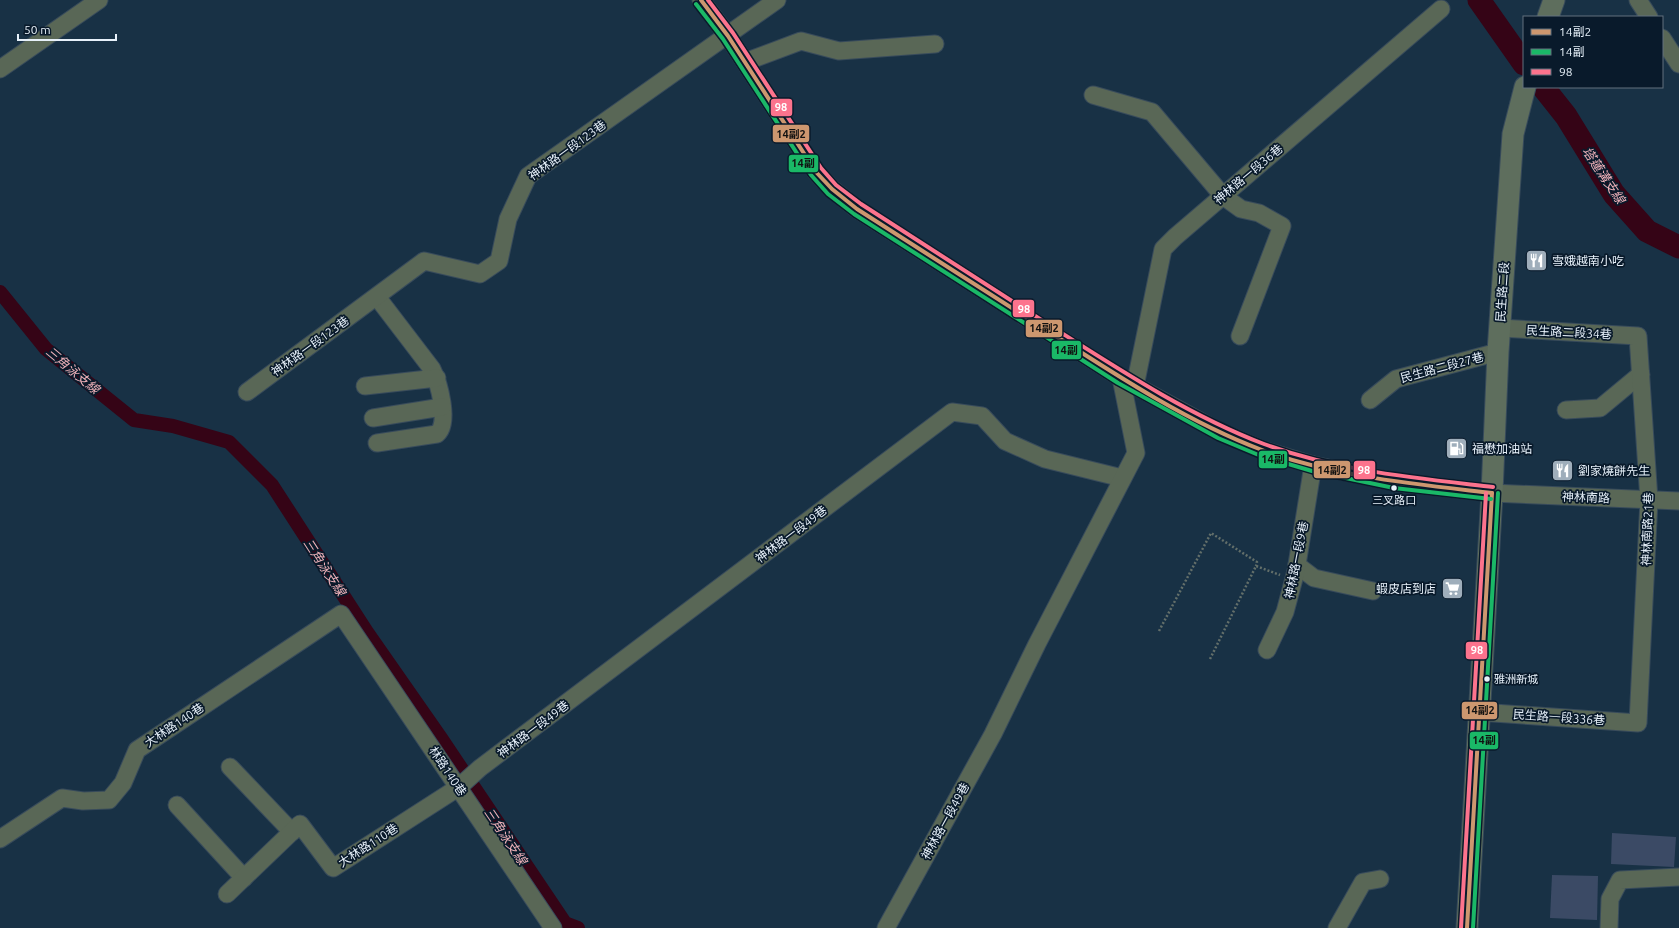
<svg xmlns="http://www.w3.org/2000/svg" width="1679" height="928" viewBox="0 0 1679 928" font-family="Ubuntu,'Noto Sans TC',sans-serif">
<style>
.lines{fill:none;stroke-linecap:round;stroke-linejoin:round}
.canal{stroke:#350416;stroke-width:14}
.river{stroke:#350416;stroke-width:23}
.building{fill:#3b4a65}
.minor-casing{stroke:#384b5b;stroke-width:19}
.major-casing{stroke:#384b5b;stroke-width:23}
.path{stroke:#636f6a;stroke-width:2.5;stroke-dasharray:2 2;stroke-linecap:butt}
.minor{stroke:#596756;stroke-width:17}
.major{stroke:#5e6e5d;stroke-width:21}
.bus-1-casing{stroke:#091a2b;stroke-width:7}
.bus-2-casing{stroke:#091a2b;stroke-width:7}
.bus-3-casing{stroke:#091a2b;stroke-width:7}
.bus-1{stroke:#cd976f;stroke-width:4}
.bus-2{stroke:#1ab867;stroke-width:4}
.bus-3{stroke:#fc738d;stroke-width:4}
.bus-dot{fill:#e7f1fa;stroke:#091a2b;stroke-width:1.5}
.labels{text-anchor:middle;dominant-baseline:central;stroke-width:3.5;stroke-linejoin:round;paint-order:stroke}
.bus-label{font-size:11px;fill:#e7f1fa;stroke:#091a2b}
.street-label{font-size:12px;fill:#e7f1fa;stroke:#091a2b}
.poi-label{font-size:12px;fill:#e7f1fa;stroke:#091a2b;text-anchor:start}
.water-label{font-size:13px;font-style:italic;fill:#edb0b8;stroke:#091a2b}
.line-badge{stroke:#091a2b;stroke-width:1.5}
.badge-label{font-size:11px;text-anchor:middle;font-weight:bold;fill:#fff}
.pale-badge-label{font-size:11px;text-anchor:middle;font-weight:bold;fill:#111}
</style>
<rect width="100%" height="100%" fill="#183145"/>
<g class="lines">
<polyline class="canal" points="0,292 46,349 134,420 173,426 229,442 272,485 367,632 441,738 565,923 578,928"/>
<g class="river">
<polyline points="1479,0 1524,64"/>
<polyline points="1543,87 1566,116 1614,194 1647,231 1679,247"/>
</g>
</g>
<g class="building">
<polygon points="1612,833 1676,837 1674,867 1611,864"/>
<polygon points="1552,875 1598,876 1597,920 1550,918"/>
</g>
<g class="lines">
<defs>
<g id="minor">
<polyline points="701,0 728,36 816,172 832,189 857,209 1121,378 1220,432 1263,450 1313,465 1395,482 1492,493 1679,501"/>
<polyline points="1638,0 1649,17"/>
<polyline points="1662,38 1679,64"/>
<polyline points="745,62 801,41 839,51 935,44"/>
<polyline points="0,69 99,0"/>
<polyline points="1093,95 1152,112 1223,196 1241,209 1259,213 1282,226 1240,336"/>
<path d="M 377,297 L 432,369 C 439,383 450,423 437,434 L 377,443"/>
<polyline points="365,386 437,378"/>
<polyline points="1135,386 1163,249 1175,237 1441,9"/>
<polyline points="247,392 424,261 480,274 499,261 508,219 528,176 777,0"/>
<polyline points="1370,400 1396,379 1498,352"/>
<polyline points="1566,410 1600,408 1641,374"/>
<polyline points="373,418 442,407"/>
<polyline points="1297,565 1314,578 1373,591"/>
<polyline points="1267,650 1285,612 1296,571 1313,465"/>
<polyline points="1479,712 1638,723 1649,500 1638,336 1500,328"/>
<polyline points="230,767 292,832"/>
<polyline points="177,805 244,878"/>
<polyline points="0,839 62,798 83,801 109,800 123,783 137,750 341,614 553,928"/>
<polyline points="227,894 300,824 333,868 459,787 480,768 952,412 982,416 1005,441 1045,459 1122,478"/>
<polyline points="886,928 993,734 1037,644 1136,453 1121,378"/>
<polyline points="1337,928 1363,882 1380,879"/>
<polyline points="1609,928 1610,899 1620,880 1679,877"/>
</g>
<g id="major">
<polyline points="1548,17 1554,0"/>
<polyline points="1467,928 1492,493 1498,352 1513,134 1525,87"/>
</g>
</defs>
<use href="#minor" class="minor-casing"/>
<use href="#major" class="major-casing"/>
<g class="path">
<polyline points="1159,631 1211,533 1257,562 1256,566"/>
<polyline points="1210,659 1256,566 1280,575"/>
</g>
<use href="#minor" class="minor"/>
<use href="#major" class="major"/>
<defs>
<g id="bus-1">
<path d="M 701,0 L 728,36 L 816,172 L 832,189 L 857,209 C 923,251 989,293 1054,335 C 1119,377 1190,423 1262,450 C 1336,477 1415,484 1492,493"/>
<polyline points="1467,928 1492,493"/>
</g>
<g id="bus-2">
<polyline points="696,4 723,39 811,175 828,194 854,214 1118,383 1218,438 1261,456 1312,471 1394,488 1491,499"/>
<polyline points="1473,928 1498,493"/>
</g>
<g id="bus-3">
<path d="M 708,0 L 733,33 L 821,168 L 836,185 L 861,204 C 926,246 991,288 1057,330 C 1123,372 1191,416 1264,444 C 1337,471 1416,478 1493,487"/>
<polyline points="1461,928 1486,493"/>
</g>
</defs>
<use href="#bus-1" class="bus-1-casing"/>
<use href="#bus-2" class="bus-2-casing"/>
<use href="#bus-3" class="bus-3-casing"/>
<use href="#bus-1" class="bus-1"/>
<use href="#bus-2" class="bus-2"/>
<use href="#bus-3" class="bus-3"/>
</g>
<defs>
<symbol id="restaurant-square" viewBox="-11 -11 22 22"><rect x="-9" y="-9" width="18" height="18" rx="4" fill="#9faebb" stroke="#091a2b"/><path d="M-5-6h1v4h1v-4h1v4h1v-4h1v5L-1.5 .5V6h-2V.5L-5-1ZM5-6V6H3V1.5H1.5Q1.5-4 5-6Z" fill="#fff"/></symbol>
<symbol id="fuel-square" viewBox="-11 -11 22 22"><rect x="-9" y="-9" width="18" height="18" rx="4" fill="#9faebb" stroke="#091a2b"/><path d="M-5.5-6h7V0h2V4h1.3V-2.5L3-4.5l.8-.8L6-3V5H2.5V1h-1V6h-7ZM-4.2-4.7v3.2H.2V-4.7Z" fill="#fff"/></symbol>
<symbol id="supermarket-square" viewBox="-11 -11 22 22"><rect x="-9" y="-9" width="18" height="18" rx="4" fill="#9faebb" stroke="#091a2b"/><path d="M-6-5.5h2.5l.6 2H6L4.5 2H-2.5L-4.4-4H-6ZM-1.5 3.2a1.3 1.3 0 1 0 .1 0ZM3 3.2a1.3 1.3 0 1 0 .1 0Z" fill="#fff"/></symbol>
</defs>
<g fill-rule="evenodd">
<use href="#restaurant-square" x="1524" y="248" width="25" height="25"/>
<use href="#fuel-square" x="1444" y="436" width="25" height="25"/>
<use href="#restaurant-square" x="1550" y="458" width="25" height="25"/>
<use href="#supermarket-square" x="1440" y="576" width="25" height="25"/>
</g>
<g class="bus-dot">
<circle cx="1394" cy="488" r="3.5"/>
<circle cx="1487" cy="679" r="3.5"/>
</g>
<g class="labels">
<g class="bus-label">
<text x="1394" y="500">三叉路口</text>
<text x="1494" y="679" text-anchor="start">雅洲新城</text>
</g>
<g class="street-label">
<text transform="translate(567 150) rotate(-36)">神林路一段123巷</text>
<text transform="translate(1248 174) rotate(-40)">神林路一段36巷</text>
<text transform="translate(1502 292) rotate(-86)">民生路二段</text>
<text transform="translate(1569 332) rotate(3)">民生路二段34巷</text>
<text transform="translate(310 346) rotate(-36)">神林路一段123巷</text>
<text transform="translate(1442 367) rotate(-15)">民生路二段27巷</text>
<text transform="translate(1586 497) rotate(2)">神林南路</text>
<text transform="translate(1647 529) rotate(-88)">神林南路21巷</text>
<text transform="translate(791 534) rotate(-37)">神林路一段49巷</text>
<text transform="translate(1296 560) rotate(-79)">神林路一段9巷</text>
<text transform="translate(1559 717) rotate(4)">民生路一段336巷</text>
<text transform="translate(174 725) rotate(-34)">大林路140巷</text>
<text transform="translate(533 729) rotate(-37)">神林路一段49巷</text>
<text transform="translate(448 771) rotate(56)">林路140巷</text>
<text transform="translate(945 821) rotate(-61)">神林路一段49巷</text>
<text transform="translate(368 845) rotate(-33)">大林路110巷</text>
</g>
<g class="poi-label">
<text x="1552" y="260">雪娥越南小吃</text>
<text x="1472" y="448">福懋加油站</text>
<text x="1578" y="470">劉家燒餅先生</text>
<text x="1436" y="588" text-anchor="end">蝦皮店到店</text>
</g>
<g class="water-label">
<text transform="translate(1604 175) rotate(56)">塔蓮溝支線</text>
<text transform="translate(73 370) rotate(40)">三角泳支線</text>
<text transform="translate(325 567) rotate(57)">三角泳支線</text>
<text transform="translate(506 836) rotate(56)">三角泳支線</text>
</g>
</g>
<g class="line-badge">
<rect x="770" y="98" width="23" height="19" rx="4" fill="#fc738d"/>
<rect x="772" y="124" width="38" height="19" rx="4" fill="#cd976f"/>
<rect x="788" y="154" width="31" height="19" rx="4" fill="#1ab867"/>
<rect x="1012" y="299" width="23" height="19" rx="4" fill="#fc738d"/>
<rect x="1025" y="319" width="38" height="19" rx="4" fill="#cd976f"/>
<rect x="1051" y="340" width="31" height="20" rx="4" fill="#1ab867"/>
<rect x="1258" y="450" width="30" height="19" rx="4" fill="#1ab867"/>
<rect x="1313" y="460" width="38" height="19" rx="4" fill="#cd976f"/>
<rect x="1353" y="460" width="23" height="20" rx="4" fill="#fc738d"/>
<rect x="1465" y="641" width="23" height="19" rx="4" fill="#fc738d"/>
<rect x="1461" y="701" width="37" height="19" rx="4" fill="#cd976f"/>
<rect x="1469" y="731" width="30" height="19" rx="4" fill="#1ab867"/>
</g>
<g class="badge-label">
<text x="781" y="111">98</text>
<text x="1024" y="313">98</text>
<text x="1364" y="474">98</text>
<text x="1477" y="654">98</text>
</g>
<g class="pale-badge-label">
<text x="791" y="138">14副2</text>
<text x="803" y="167">14副</text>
<text x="1044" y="332">14副2</text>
<text x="1066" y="354">14副</text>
<text x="1273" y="463">14副</text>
<text x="1332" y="474">14副2</text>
<text x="1480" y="714">14副2</text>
<text x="1484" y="744">14副</text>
</g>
<rect x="1523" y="16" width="140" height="72" fill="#091a2b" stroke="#62707e"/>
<rect x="1531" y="29" width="20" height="6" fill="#cd976f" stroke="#62707e"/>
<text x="1559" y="36" font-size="12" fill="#e7f1fa">14副2</text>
<rect x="1531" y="49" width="20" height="6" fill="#1ab867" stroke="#62707e"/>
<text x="1559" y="56" font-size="12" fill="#e7f1fa">14副</text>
<rect x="1531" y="69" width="20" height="6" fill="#fc738d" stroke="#62707e"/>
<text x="1559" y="76" font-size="12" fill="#e7f1fa">98</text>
<path d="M18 34v6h98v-6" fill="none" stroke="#e7f1fa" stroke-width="2"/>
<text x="24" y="34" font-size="12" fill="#e7f1fa" stroke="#091a2b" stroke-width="3" paint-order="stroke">50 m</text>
</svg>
